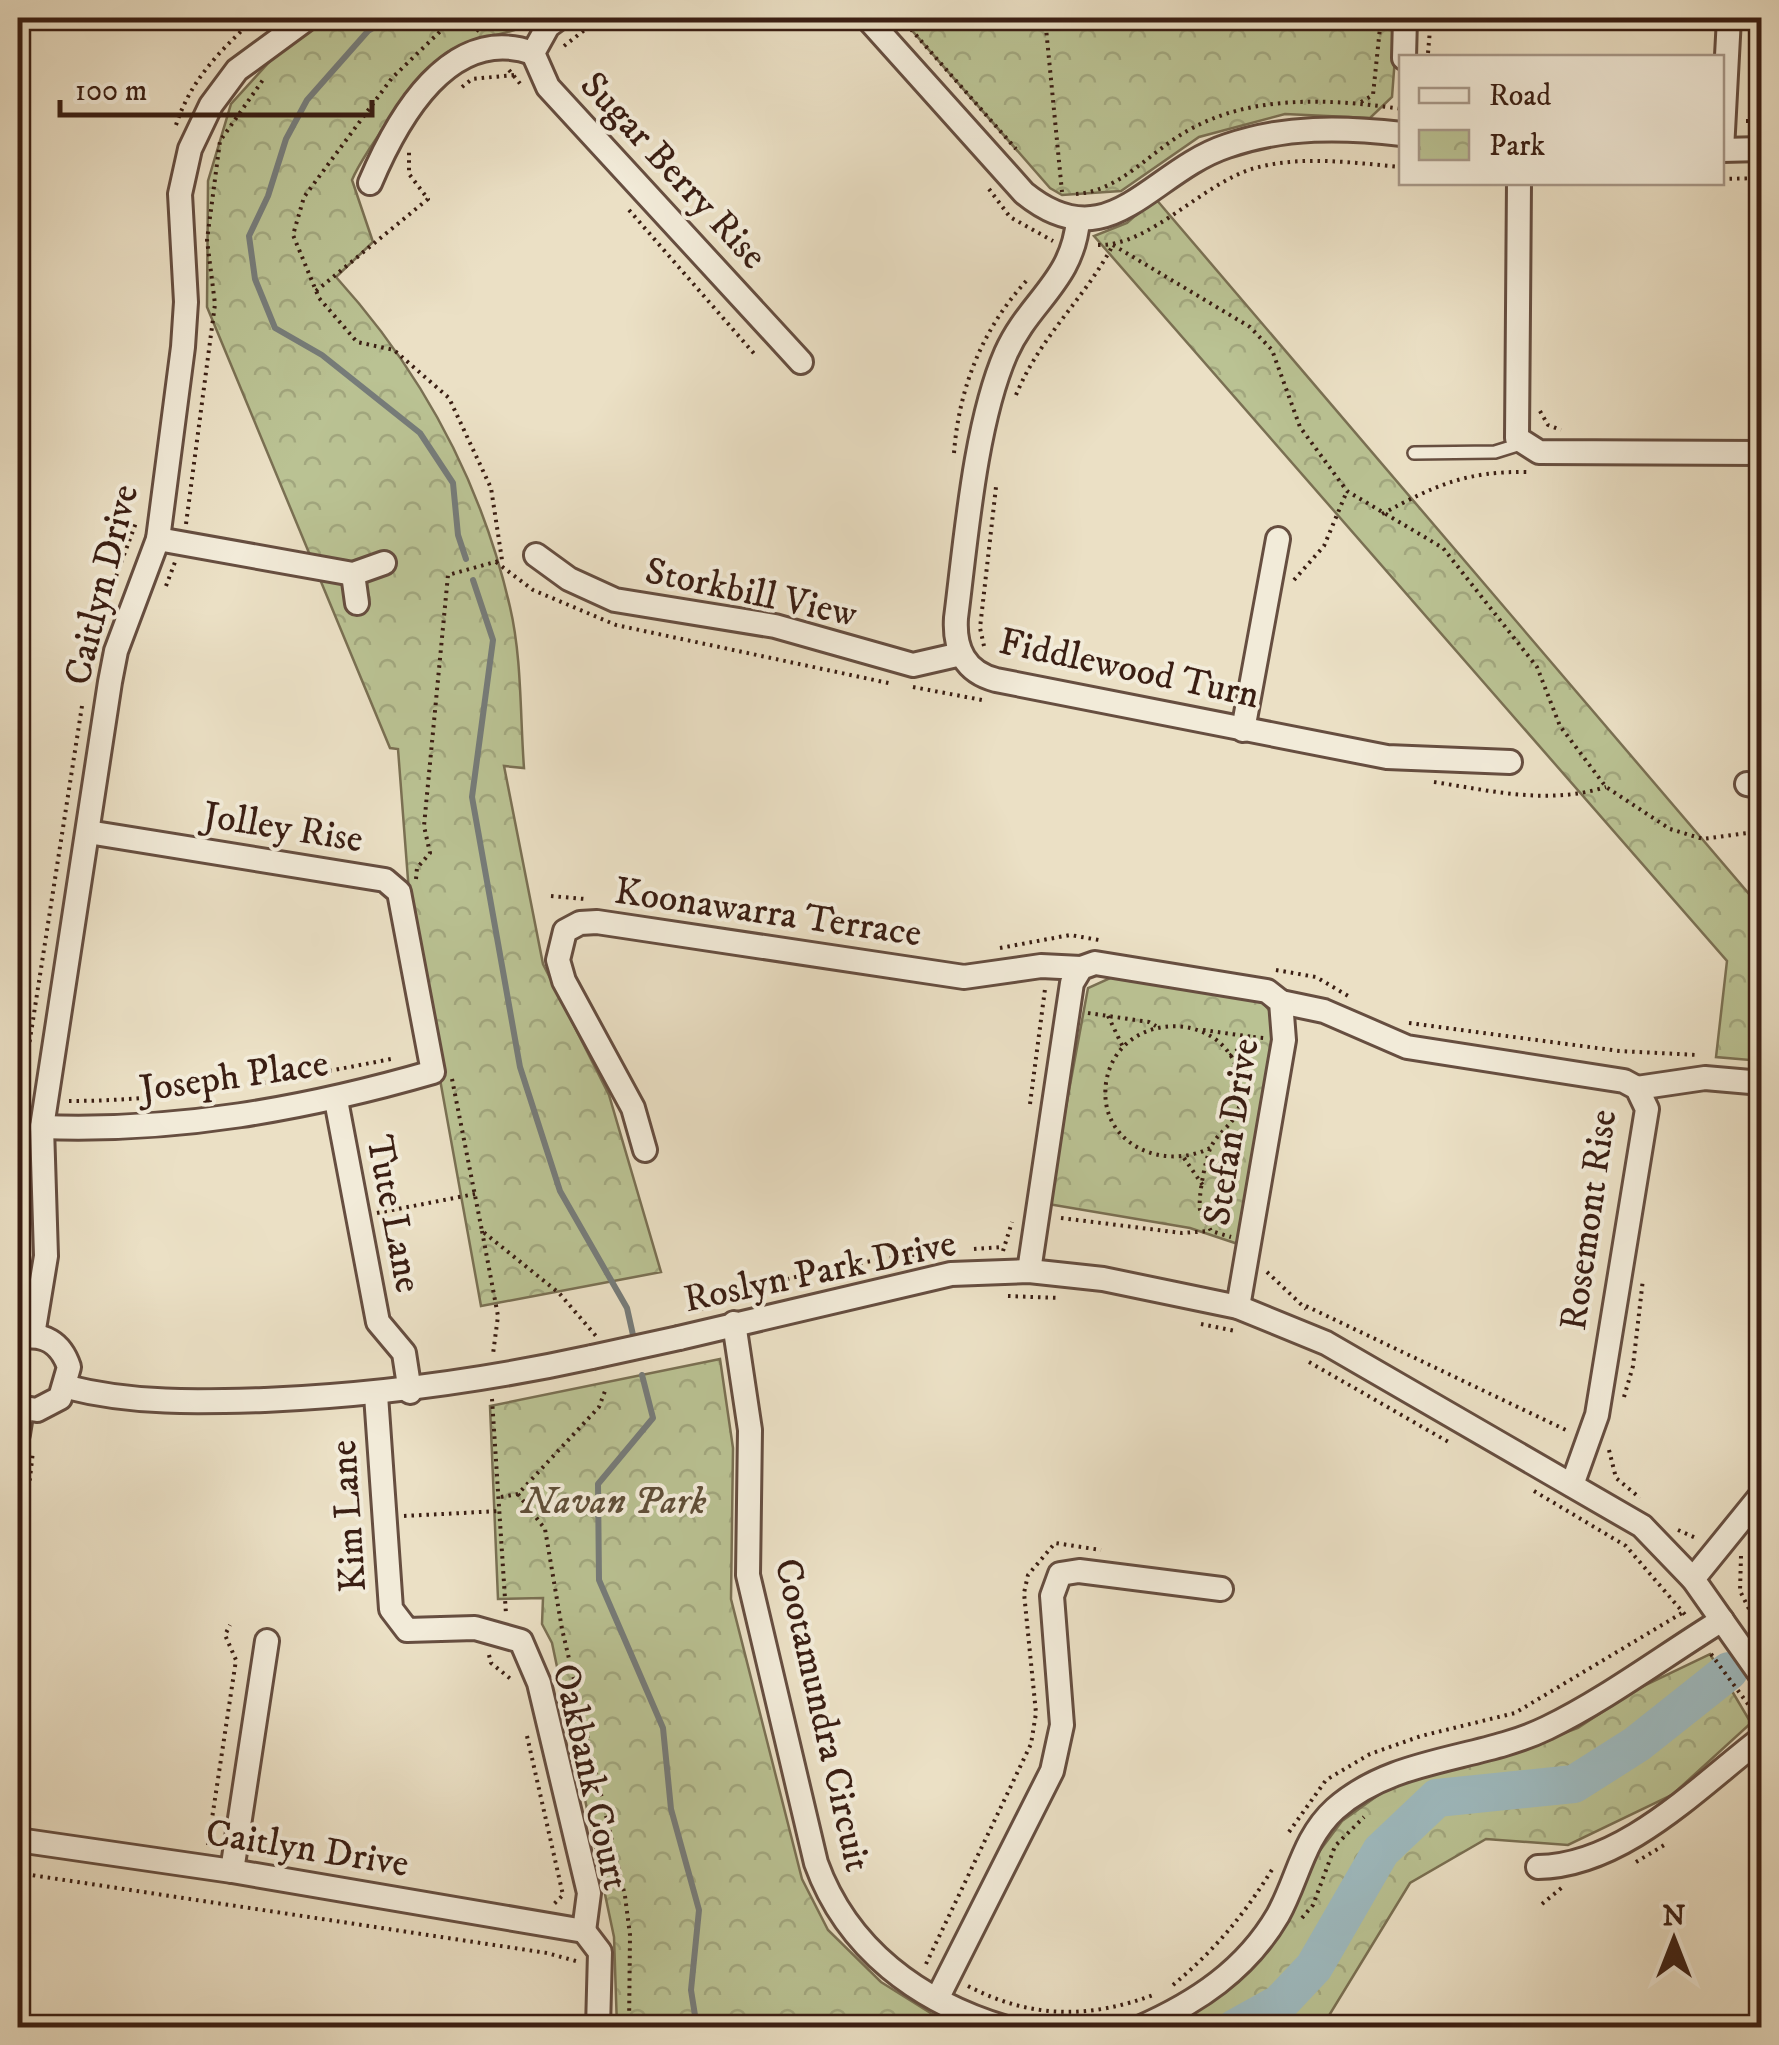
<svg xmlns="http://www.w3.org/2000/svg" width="1779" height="2045" viewBox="0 0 1779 2045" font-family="'IM FELL DW Pica',serif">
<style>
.park{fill:url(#park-crowns);stroke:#7a7053;stroke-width:2.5}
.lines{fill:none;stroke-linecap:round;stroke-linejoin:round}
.stream{stroke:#767c7a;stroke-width:6}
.river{stroke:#9ebabf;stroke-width:38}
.lane-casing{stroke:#664e40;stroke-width:16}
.street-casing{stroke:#664e40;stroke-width:28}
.path{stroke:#3a1e13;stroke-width:4;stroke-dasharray:2.5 5;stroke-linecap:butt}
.lane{stroke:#f2ebd9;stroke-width:11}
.street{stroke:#f2ebd9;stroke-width:22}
.street-bridge-casing{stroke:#664e40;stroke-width:28;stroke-linecap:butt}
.street-bridge{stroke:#f2ebd9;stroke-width:22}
.labels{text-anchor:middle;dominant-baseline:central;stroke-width:8;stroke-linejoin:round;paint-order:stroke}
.street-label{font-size:38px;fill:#3a1e13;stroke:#f2ebd9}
.park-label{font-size:38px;font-style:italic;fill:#604f39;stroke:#f2ebd9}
</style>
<defs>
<pattern id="park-crowns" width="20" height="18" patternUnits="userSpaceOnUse" patternTransform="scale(2.5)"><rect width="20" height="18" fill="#bac293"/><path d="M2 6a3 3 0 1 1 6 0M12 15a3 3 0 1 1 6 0" fill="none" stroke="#a1a67e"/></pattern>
</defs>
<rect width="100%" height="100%" fill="#ebe0c5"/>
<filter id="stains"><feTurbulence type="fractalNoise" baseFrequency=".002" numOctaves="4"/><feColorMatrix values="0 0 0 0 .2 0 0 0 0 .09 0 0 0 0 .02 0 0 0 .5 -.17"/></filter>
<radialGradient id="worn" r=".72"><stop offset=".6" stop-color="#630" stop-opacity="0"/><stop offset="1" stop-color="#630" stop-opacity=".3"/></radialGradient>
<g class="park">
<path d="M 320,18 L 548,18 C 519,32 482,36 451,50 C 427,62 363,153 352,180 L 373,242 L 336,277 C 422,372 481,481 510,607 C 522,658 520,716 524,768 L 504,766 L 543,964 L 609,1095 L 661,1272 L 481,1306 L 411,919 L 398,749 L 390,748 L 207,307 L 208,181 L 231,104 L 290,39 Z"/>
<polygon points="901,18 1398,18 1392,97 1370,118 1285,114 1199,137 1121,191 1062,195 1050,188"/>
<polygon points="1155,198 1761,908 1761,1061 1716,1057 1727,961 1094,236 1127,223"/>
<polygon points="1119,974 1259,998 1277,1020 1244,1246 1190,1228 1048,1204 1088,988"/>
<polygon points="720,1359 733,1448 731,1599 802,1879 828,1930 881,1982 932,2014 965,2027 617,2027 614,1937 552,1643 542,1624 543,1598 498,1599 490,1406"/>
<polygon points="1710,1654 1751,1723 1672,1795 1568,1845 1486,1839 1410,1883 1322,2027 1155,2028 1205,2006 1265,1948 1315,1857 1342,1821 1391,1786 1503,1756 1578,1728 1637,1689"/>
</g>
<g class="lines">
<g class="stream">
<polyline points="391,18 368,31 307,100 286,139 268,196 249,236 255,279 275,328 322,355 420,433 453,483 458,535 466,559"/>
<polyline points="473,580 493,640 472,797 520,1067 560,1191 627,1308 635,1344"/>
<polyline points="642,1375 653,1418 598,1484 599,1580 663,1728 671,1809 699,1910 691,1990 697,2028"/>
<polyline points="1729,1671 1762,1654"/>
</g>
<polyline class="river" points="1235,2028 1280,2003 1314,1967 1381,1851 1437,1798 1574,1784 1637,1744 1729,1671"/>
<defs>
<polyline id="lane" points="1414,453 1495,452 1524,443"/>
<g id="street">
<polyline points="559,18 548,26 533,53 548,87 801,362"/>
<path d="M 867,18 L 1024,193 C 1109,262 1149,172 1227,146 C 1285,126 1342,127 1402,134"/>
<polyline points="1404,58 1405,18"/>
<polyline points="1722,150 1729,18"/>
<polyline points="1722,150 1762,149"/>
<polyline points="1519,182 1517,438 1539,452 1762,453"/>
<path d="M 370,183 C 397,119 450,23 533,53"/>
<path d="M 1078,220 C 1073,281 1029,301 1006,353 C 975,424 966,539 956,618 C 954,649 965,672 996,680 L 1387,757 L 1510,762"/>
<polyline points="158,539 353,574 384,563"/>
<polyline points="536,555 569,579 615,600 775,626 913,665 961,654"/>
<polyline points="353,574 357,603"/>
<polyline points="1243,730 1278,539"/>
<polyline points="1747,784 1762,787"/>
<polyline points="1281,1002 1324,1011 1407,1047 1624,1081 1637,1088 1647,1109 1597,1415 1572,1485"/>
<polyline points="1637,1088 1705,1078 1762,1083"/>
<polyline points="336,1100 378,1322 404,1353 410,1392"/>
<path d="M 42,1127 C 176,1132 305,1109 433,1072 L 399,892 L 385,880 L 88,832"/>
<polyline points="645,1150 633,1108 564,981 558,960 565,931 580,923 597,922 964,977 1041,966 1081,968"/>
<polyline points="1029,1271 1072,983 1081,968 1095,963 1267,991 1281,1002 1284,1040 1238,1307"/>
<path d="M 734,1323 L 750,1430 L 748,1575 L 816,1863 C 847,1949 919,2002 1006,2028"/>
<polyline points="33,1335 46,1256 42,1127 110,682 116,651 158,539 183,347 186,302 180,194 190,149 211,105 237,70 308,18"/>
<polyline points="679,1338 951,1274 1029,1271 1103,1279 1238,1307 1326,1343 1642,1526 1693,1579 1762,1677"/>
<path d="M 67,1387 C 133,1404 198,1402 265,1400 C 377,1395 482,1381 592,1357"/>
<polyline points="376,1395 391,1609 407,1630 475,1628 521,1641 539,1683 589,1893 584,1931"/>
<path d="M 18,1407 L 37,1410 L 60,1398 L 69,1367 C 61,1343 44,1332 19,1338"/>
<polyline points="18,1434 22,1409"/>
<polyline points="1693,1579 1762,1494"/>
<polyline points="18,1840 232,1871 584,1931"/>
<path d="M 1538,1867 C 1623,1866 1698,1787 1762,1738"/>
<polyline points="232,1871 267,1641"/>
<polyline points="584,1931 600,1952 598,2028"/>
<polyline points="937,1999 1052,1771 1062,1725 1052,1596 1060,1574 1079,1571 1221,1589"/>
<path d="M 1139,2028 C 1196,2003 1246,1970 1278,1915 C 1298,1879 1303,1838 1335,1809 C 1395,1756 1479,1761 1547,1728 C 1607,1699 1665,1655 1722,1620"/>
</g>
</defs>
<use href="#lane" class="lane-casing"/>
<use href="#street" class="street-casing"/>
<g class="path">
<polyline points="458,18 479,31"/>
<polyline points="901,18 1016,149"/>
<polyline points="1045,18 1062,192"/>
<polyline points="327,27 339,18"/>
<polyline points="564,46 600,18"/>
<polyline points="1428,53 1431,18"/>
<polyline points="1751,53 1755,18"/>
<polyline points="509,70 522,86"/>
<polyline points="462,87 472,79 514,75"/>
<polyline points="1361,102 1373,95 1381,18"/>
<polyline points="1746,121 1762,121"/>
<path d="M 176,125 C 191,79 221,50 255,18"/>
<polyline points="1722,179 1762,178"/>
<polyline points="989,189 1010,217 1053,241"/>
<path d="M 1076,194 C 1121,191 1150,151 1189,130 C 1252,94 1332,99 1402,109"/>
<polyline points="629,210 757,357"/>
<path d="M 1098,245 C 1151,246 1202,183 1255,168 C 1303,155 1353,163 1402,167"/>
<polyline points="1113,245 1250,327 1272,350 1300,427 1347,491 1443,548 1537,667 1560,726 1606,787 1670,829 1703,839 1762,831"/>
<polyline points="316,291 428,199 409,174 409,151"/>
<path d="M 1016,395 C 1041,335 1083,301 1113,245"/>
<polyline points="1540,411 1548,425 1561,430"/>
<path d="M 954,453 C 959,387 983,327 1029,278"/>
<path d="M 1382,514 C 1436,485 1466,471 1528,472"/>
<polyline points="186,524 215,304 207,240 220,141 265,77"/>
<polyline points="496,562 533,590 616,625 893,684"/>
<polyline points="1294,580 1324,546 1347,491"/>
<polyline points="166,586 175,562"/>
<polyline points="984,646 980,628 996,487"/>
<polyline points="90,662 95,633 137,520"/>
<polyline points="913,687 982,700"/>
<path d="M 1434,782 C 1493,791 1548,805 1606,787"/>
<polyline points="416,879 417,868 430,853 424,826 448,575 502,560 491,488 449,398 394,350 357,342 319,298 293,235 304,197 392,78 454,18"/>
<polyline points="551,896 585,899"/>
<polyline points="1000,948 1070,935 1099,940"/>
<polyline points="1276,970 1316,977 1350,997"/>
<polyline points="1088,1013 1149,1022 1156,1026"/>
<polyline points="1108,1016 1123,1047"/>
<polyline points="1409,1023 1619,1051 1697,1055"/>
<polyline points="1203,1030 1253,1037"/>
<polyline points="1230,1056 1253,1037 1264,1038"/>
<polyline points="452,1079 482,1231 559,1293 596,1336"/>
<path d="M 69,1101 C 179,1101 283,1080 391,1059"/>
<polyline points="1030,1104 1045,989"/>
<polyline points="18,1116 82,706"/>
<path d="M 1210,1148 C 1162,1172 1098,1143 1106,1083 C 1117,1008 1230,1007 1240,1082 C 1245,1125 1221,1124 1210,1149 C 1205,1162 1198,1197 1200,1210 C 1202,1217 1208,1225 1211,1231 L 1231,1237"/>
<polyline points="18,1153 21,1203"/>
<polyline points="1184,1158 1204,1187"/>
<polyline points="377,1213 475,1194"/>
<polyline points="1061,1218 1182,1233 1210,1231"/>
<polyline points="482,1231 498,1316 493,1354"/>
<polyline points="974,1249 1003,1247"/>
<polyline points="1003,1251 1012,1222"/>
<polyline points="1267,1272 1306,1309"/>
<polyline points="18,1282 22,1252"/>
<polyline points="1008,1296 1059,1298"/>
<polyline points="1306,1306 1568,1431"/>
<path d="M 702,1309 C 769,1278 866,1259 940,1252"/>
<polyline points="1201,1324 1235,1331"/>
<polyline points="1309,1362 1452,1444"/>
<polyline points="1624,1397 1633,1366 1643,1279"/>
<polyline points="492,1399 506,1614"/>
<polyline points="1609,1450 1616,1478 1640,1498"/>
<polyline points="1534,1491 1626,1546 1687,1617"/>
<polyline points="518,1494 545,1529 562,1629 625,1896 630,1935 629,2028"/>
<polyline points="501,1497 518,1494 599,1407 605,1391"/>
<polyline points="404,1516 500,1511"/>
<polyline points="1678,1530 1696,1538"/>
<polyline points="1741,1556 1740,1591 1762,1635"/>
<polyline points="18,1585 33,1451"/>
<polyline points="1711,1654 1759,1719"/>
<polyline points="489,1655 491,1663 512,1680"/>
<polyline points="527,1736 563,1895 554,1904"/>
<polyline points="1289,1832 1326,1780 1370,1754 1421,1736 1515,1713 1682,1613"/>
<polyline points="208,1845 236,1660 225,1635 230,1625"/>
<polyline points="1636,1862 1666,1844"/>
<polyline points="18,1873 547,1953 576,1961"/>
<polyline points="1542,1904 1565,1885"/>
<polyline points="1302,1918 1313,1905 1335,1846 1364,1817"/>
<polyline points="926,1964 1031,1744 1036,1713 1024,1593 1028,1575 1055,1543 1101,1550"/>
<path d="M 1173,1985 C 1215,1950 1244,1915 1273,1868"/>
<path d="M 968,1986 C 1031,2019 1090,2019 1156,1994"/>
<polyline points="862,2028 910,2028"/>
</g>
<use href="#lane" class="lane"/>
<use href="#street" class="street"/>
<defs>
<polyline id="street-bridge" points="592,1357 679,1338"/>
</defs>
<use href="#street-bridge" class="street-bridge-casing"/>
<use href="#street-bridge" class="street-bridge"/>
</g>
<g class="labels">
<g class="street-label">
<text transform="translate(673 171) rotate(47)">Sugar Berry Rise</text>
<text transform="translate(102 585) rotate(-76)">Caitlyn Drive</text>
<text transform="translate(751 593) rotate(12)">Storkbill View</text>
<text transform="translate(1129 669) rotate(12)">Fiddlewood Turn</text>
<text transform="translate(283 828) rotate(9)">Jolley Rise</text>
<text transform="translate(768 913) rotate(8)">Koonawarra Terrace</text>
<text transform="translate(234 1077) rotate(-8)">Joseph Place</text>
<text transform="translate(1232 1132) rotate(-81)">Stefan Drive</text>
<text transform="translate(393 1214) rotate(79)">Tute Lane</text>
<text transform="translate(1589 1220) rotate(-82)">Rosemont Rise</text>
<text transform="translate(820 1272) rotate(-12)">Roslyn Park Drive</text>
<text transform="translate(349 1516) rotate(-94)">Kim Lane</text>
<text transform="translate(822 1715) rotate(77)">Cootamundra Circuit</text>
<text transform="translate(590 1777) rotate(77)">Oakbank Court</text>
<text transform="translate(307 1849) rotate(9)">Caitlyn Drive</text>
</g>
<g class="park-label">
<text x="614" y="1502">Navan Park</text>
</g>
</g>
<rect width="1779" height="2045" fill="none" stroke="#ebe0c5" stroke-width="60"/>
<rect x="20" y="20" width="1739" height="2005" fill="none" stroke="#3a1e13" stroke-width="5"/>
<rect x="30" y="30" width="1719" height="1985" fill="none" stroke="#3a1e13" stroke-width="2.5"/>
<rect x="1399" y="55" width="325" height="130" fill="#f2ebd9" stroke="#a8998a" stroke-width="2.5"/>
<rect x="1419" y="88" width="50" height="15" fill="#f2ebd9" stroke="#a8998a" stroke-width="2.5"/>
<text x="1489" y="105" font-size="30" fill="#3a1e13">Road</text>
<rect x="1419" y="130" width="50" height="30" fill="url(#park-crowns)" stroke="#a8998a" stroke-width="2.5"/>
<text x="1489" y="155" font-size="30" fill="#3a1e13">Park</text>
<g transform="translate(1674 1940)" stroke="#f2ebd9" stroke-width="8" paint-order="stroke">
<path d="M0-8L18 38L0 25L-18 38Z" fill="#3a1e13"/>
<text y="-15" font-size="28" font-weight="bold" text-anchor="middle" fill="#3a1e13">N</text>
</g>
<path d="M60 100v15h312v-15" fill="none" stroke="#3a1e13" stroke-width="5"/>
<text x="75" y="100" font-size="30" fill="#3a1e13" stroke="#f2ebd9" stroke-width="8" paint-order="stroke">100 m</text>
<rect width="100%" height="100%" filter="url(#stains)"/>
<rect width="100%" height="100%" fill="url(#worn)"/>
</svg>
